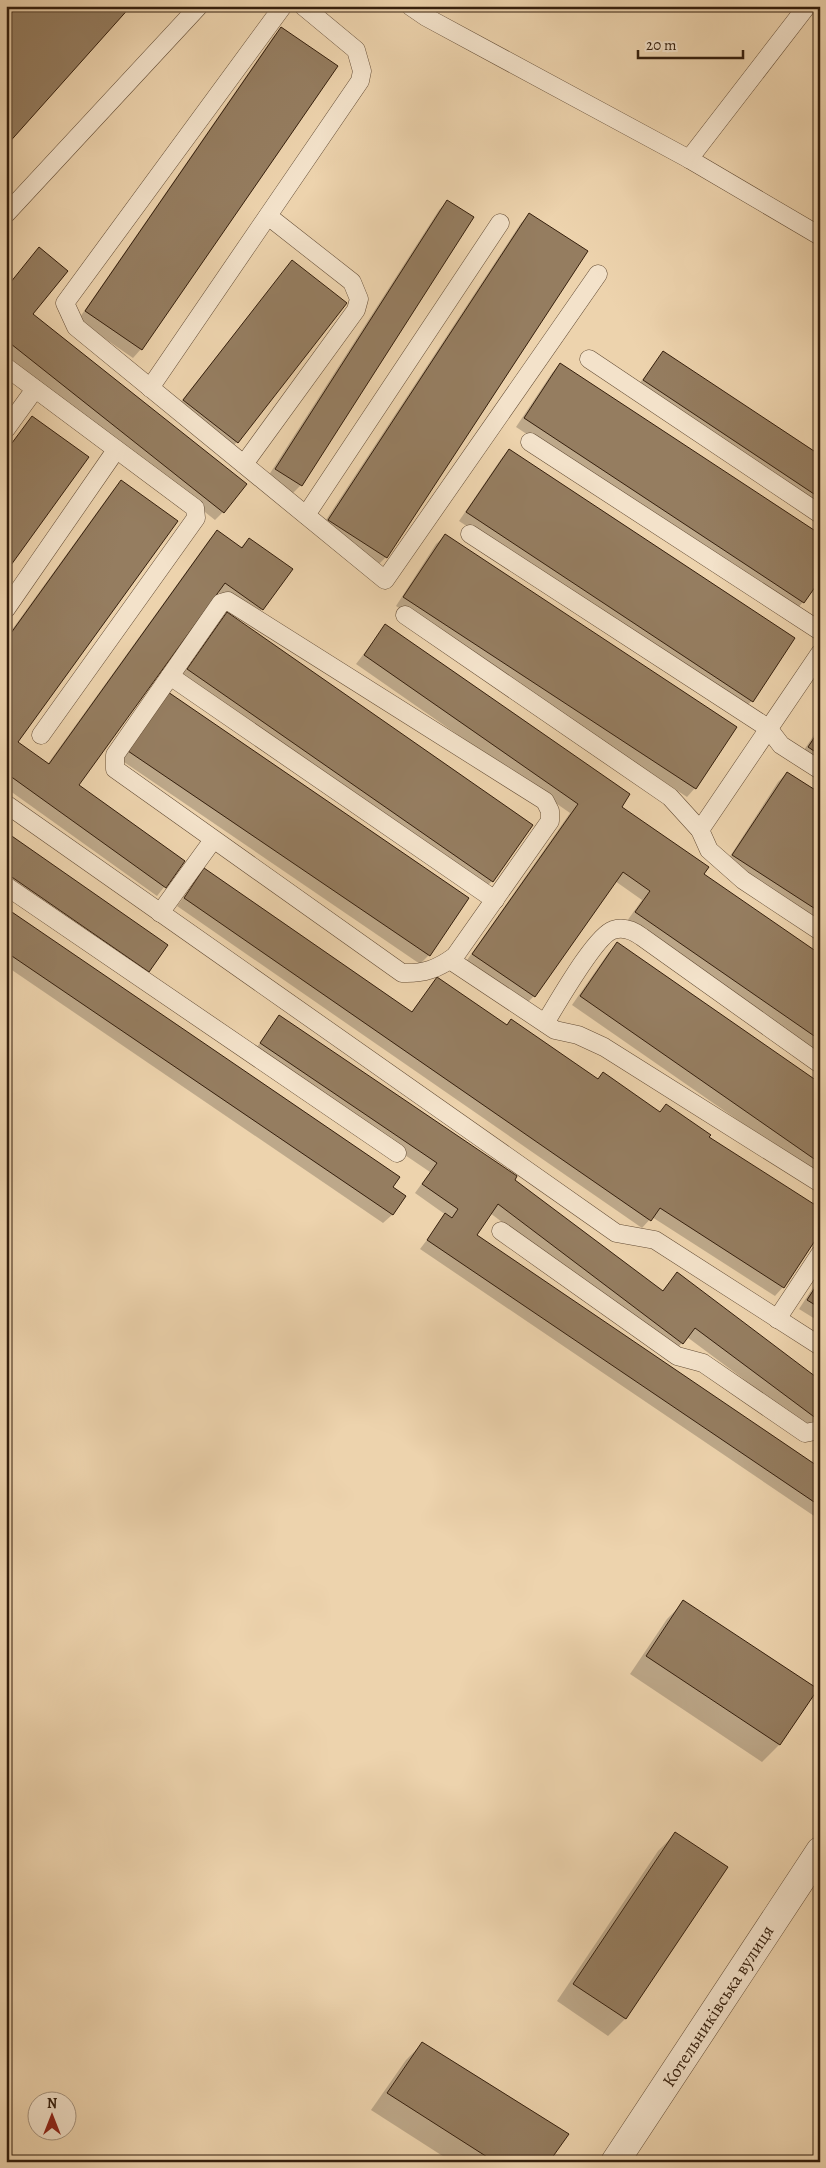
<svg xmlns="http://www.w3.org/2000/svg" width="826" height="2168" viewBox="0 0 826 2168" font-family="Alegreya,serif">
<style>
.shadow{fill:#0003}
.building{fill:#957d60;stroke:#351f0d}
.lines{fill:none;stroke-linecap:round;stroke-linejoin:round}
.lane-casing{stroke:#634c35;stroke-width:19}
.street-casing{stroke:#634c35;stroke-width:29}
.lane{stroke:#f3e2ca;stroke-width:18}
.street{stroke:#f3e2ca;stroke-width:28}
.labels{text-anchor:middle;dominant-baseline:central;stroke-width:5;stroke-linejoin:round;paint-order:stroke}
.street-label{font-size:18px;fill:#351f0d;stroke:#f3e2ca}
</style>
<rect width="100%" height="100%" fill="#edd3ad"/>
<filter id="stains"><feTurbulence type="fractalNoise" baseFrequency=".004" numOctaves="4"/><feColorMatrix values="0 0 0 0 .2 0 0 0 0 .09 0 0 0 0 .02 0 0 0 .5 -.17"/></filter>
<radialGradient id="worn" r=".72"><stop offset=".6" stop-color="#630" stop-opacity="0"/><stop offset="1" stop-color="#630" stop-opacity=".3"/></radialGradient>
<g class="shadow">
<polygon points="281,29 141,349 133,358 78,320 273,37"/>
<polygon points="447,202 301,485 292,494 267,478 439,210"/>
<polygon points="529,215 586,252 386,557 377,566 320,529 521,223"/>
<polygon points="39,249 31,315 223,512 215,520 6,355 6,288"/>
<polygon points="292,261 237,442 229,450 175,409"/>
<polygon points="663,353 820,457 820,512 635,389"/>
<polygon points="560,364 803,602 795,611 516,427 552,373"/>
<polygon points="32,418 6,570 6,450"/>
<polygon points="509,450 752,701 743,709 459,521 501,459"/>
<polygon points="122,482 16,742 47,765 209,540 217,532 240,548 249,539 262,609 254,618 217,591 77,785 184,862 157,896 6,788 6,638 113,490"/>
<polygon points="445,536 695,788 687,797 396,606 436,544"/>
<polygon points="227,613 492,881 484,889 180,678 219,622"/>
<polygon points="385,626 620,807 702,874 820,956 820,1055 627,921 642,900 615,881 534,996 525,1005 465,963 570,813 356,664"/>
<polygon points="160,702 429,955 420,964 121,760"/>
<polygon points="820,726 820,769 800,756"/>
<polygon points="787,773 820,795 820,926 725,864 778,782"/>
<polygon points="6,833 148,971 140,980 6,887"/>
<polygon points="205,870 411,1013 437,978 506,1026 597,1080 659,1112 666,1106 820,1230 783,1287 775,1296 652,1217 642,1228 177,906"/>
<polygon points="6,910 404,1196 392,1215 383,1223 6,966"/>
<polygon points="617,944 820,1084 820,1177 572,1005 609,952"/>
<polygon points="280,1017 513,1180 661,1292 677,1274 820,1414 808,1427 687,1337 674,1352 490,1213 475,1235 815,1465 820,1458 820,1520 420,1249 446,1215 415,1193 430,1172 253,1052"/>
<polygon points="820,1277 820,1322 799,1309"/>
<polygon points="684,1602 816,1690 779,1745 762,1762 630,1674 667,1619"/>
<polygon points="675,1834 726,1868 625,2019 608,2036 557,2001 658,1851"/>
<polygon points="423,2043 548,2162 452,2162 371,2110 406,2060"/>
</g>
<g class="building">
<polygon points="6,6 131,6 6,146"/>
<polygon points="281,27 338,66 142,350 85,311"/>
<polygon points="447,200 474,217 302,486 275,469"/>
<polygon points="529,213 588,251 387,558 328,520"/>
<polygon points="39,247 68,271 33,314 247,484 224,513 6,340 6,288"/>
<polygon points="292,260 347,303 238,443 183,400"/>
<polygon points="663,351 820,455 820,498 643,380"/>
<polygon points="560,363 820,534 820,580 804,603 524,418"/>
<polygon points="32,416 89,457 6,572 6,451"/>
<polygon points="509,449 795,638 753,702 466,512"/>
<polygon points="121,480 178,521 18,742 49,764 217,530 242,548 249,538 293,569 263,610 225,583 79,785 185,861 166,888 6,773 6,640"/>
<polygon points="445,534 737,727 696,789 403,597"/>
<polygon points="227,612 533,825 493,882 187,669"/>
<polygon points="385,624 630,794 622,807 709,867 704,874 820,954 820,1040 635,912 650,891 623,872 535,997 472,954 578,804 364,655"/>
<polygon points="168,692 469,898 430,956 128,751"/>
<polygon points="820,729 820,755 808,747"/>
<polygon points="787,772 820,793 820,912 732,855"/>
<polygon points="6,832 168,945 149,972 6,873"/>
<polygon points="204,868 412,1012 437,977 507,1025 511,1019 598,1079 603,1072 660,1112 666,1104 711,1135 709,1137 820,1208 820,1233 784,1288 660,1208 651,1221 184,898"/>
<polygon points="6,908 400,1177 393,1187 406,1196 393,1215 6,952"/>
<polygon points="617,942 820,1083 820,1163 580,996"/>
<polygon points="279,1015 517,1176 515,1180 663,1291 677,1272 820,1380 820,1416 817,1419 695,1328 683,1344 498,1204 477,1235 816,1465 820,1460 820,1506 427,1240 445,1213 452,1218 458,1209 422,1184 437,1163 260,1043"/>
<polygon points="820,1280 820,1308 807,1300"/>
<polygon points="683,1600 818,1689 780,1745 646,1656"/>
<polygon points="675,1832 728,1867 626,2019 573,1984"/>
<polygon points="422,2042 569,2134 549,2162 495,2162 387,2093"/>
</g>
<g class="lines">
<defs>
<g id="lane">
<polyline points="283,6 65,303 76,327 385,580 598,274"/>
<polyline points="410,6 426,17 689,159 820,236"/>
<polyline points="689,159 807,6"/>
<polyline points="6,214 199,6"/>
<polyline points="589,359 820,514"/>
<polyline points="6,367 195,508 196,518 41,735"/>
<polyline points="150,388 360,81 362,71 356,50 303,6"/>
<polyline points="6,429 35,389"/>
<polyline points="530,442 820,631"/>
<polyline points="244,464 356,310 359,299 352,282 268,216"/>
<polyline points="306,515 500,223"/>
<polyline points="470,534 768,728 781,745 820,770"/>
<path d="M 228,601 L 545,801 L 550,811 L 550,821 L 455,956 C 438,969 423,974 402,973 L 115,769 L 115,755 L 221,603 Z"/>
<polyline points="6,609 116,450"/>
<polyline points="405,615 670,797 700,830 709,850 743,880 820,931"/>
<polyline points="170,676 495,900"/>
<polyline points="6,804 616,1233 655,1240 820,1346"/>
<polyline points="700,830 820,653"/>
<polyline points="6,886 397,1153"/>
<polyline points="160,913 213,840"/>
<polyline points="450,960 555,1030 578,1035 604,1047 820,1183"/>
<path d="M 545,1023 C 557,1004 595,936 613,930 C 624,926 634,931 642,937 L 820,1064"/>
<polyline points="501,1231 677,1356 703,1363 805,1433 820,1430"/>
<polyline points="777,1319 820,1254"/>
</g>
<polyline id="street" points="615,2162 820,1851"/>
</defs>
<use href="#lane" class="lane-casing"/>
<use href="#street" class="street-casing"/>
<use href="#lane" class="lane"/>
<use href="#street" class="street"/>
</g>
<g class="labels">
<g class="street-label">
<text transform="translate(718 2006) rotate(-57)">Котельниківська вулиця</text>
</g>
</g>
<rect width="826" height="2168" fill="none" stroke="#edd3ad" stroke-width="25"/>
<rect x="8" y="8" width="811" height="2153" fill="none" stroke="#351f0d" stroke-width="2.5"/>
<rect x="12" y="12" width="801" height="2143" fill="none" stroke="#351f0d"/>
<g transform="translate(52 2116)"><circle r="24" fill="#f3e2ca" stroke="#a7947e"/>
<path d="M0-4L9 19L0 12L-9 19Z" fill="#8f2418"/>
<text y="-8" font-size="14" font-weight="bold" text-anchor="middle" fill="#351f0d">N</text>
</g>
<path d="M638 50v8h105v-8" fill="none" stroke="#351f0d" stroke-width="2.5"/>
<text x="646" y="50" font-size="15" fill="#351f0d" stroke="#f3e2ca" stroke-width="4" paint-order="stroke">20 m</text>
<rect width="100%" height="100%" filter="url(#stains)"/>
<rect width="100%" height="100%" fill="url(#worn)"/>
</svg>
